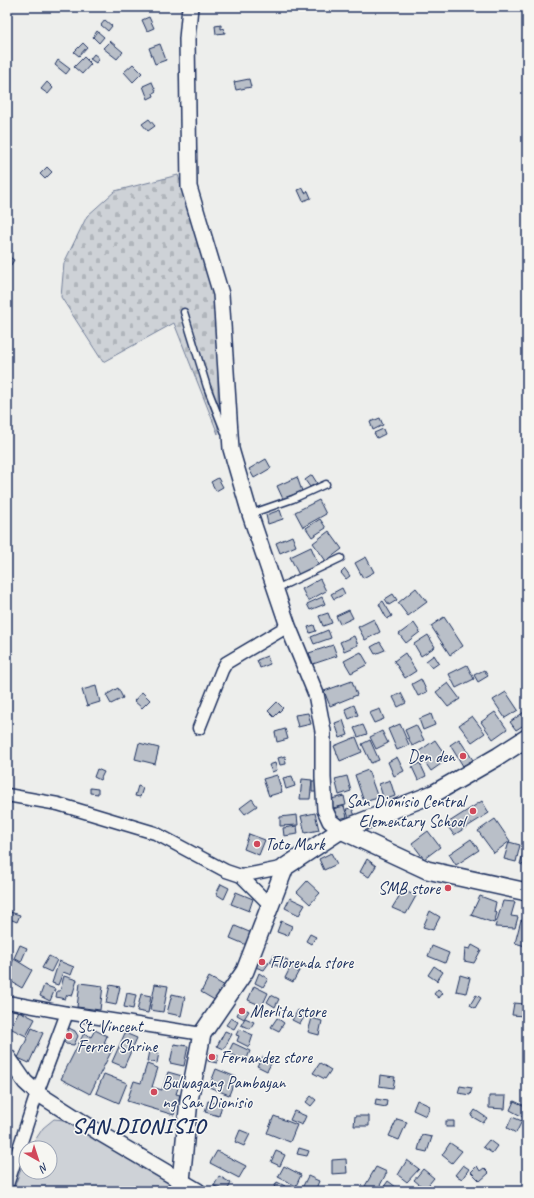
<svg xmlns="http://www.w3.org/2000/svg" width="534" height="1198" viewBox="0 0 534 1198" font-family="Caveat,sans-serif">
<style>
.green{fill:#ced2d7;stroke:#74809a}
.cemetery{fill:url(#cemetery-stones);stroke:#74809a}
.building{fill:#b9bfc8;stroke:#1b2f5e}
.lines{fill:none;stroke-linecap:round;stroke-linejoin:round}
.service-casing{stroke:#1b2f5e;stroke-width:9}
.minor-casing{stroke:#1b2f5e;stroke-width:15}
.tertiary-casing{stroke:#1b2f5e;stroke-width:18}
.secondary-casing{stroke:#1b2f5e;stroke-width:20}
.service{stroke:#f6f6f2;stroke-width:6}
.minor{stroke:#f6f6f2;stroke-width:12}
.tertiary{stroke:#f6f6f2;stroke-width:15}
.secondary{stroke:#f6f6f2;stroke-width:17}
.poi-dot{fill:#d1495b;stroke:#f6f6f2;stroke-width:1.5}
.labels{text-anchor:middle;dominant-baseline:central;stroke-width:3;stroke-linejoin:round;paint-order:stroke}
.poi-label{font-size:17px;fill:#1b2f5e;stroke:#f6f6f2;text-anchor:start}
.district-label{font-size:21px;font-weight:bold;letter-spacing:1px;fill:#1b2f5e;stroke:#f6f6f2}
</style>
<defs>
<pattern id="cemetery-stones" width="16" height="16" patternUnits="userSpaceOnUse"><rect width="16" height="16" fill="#ced2d7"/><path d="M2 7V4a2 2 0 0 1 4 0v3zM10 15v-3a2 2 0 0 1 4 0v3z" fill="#b0b5bb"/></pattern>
</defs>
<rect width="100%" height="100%" fill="#edeeec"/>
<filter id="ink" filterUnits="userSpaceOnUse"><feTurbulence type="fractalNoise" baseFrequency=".025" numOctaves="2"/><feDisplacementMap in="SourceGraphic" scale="8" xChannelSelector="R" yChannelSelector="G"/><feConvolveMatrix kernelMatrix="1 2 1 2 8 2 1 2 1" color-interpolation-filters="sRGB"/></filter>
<g filter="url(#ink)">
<polygon class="green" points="54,1119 64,1120 166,1179 174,1191 13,1191 26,1155 26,1172 50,1172 50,1148 30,1148 43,1128"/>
<polygon class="cemetery" points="178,175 214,280 218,339 218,434 174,323 103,362 61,297 64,263 87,216 115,191"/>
<g class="building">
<polygon points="149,17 154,28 147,31 142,20"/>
<polygon points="105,20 112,26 108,31 101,25"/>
<polygon points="221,25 221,29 224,28 225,33 216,34 215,26"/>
<polygon points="97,31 104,37 99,43 93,37"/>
<polygon points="110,41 123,52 117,59 103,48"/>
<polygon points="83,43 87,47 79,56 74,52"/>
<polygon points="160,44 166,60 155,64 149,48"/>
<polygon points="94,54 99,58 96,63 90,59"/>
<polygon points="84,57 91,64 82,74 74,67"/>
<polygon points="58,60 70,69 66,74 55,65"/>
<polygon points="133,64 142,73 133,82 124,72"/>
<polygon points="249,79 251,87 236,90 234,82"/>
<polygon points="47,82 53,88 48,94 41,89"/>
<polygon points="152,82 156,91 153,93 154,96 148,99 143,86"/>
<polygon points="149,119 155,126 148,131 142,124"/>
<polygon points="47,167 52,172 45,179 40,174"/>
<polygon points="303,188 305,193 308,191 311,198 303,201 298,190"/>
<polygon points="7,255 14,260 9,268 7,267"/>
<polygon points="380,418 383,425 373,430 370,422"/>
<polygon points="383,429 385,434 377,438 374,433"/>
<polygon points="266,459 271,468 254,478 249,469"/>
<polygon points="312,475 317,483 310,487 305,480"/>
<polygon points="297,477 302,491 283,499 277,486"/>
<polygon points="218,478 223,487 216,491 211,482"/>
<polygon points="319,500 326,514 303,527 295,512"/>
<polygon points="280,510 283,519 268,524 266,515"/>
<polygon points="320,519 326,528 312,537 306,528"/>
<polygon points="329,531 342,549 326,561 313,543"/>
<polygon points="292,536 296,546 280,553 276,543"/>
<polygon points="311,547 319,566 299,575 290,557"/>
<polygon points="366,557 374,572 363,578 355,563"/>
<polygon points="345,569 350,576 346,579 341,573"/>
<polygon points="320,579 326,591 308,601 302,589"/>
<polygon points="342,588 345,594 334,599 331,594"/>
<polygon points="416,588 427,602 408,616 398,603"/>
<polygon points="393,594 397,600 389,605 385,599"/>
<polygon points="322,597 325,604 310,610 307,604"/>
<polygon points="383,601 392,616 387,619 379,604"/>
<polygon points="349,610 353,618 340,624 336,616"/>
<polygon points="328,613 332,623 323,626 319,616"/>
<polygon points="444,617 463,646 450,655 431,626"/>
<polygon points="374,619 380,632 365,640 358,627"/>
<polygon points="414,623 420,632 406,643 399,634"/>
<polygon points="314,625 316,631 310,633 308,627"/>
<polygon points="328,630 331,638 314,644 311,637"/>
<polygon points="428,635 435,647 421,656 414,644"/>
<polygon points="354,636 358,645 344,651 340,642"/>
<polygon points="380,642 385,650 375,654 371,647"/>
<polygon points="333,645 337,656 313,664 309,653"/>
<polygon points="361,652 368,664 351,673 344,661"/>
<polygon points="405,653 416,671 405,678 394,661"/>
<polygon points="434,655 439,663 432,668 426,661"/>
<polygon points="267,656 270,664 260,668 257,660"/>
<polygon points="467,665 474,679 456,688 449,674"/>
<polygon points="484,670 488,676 478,682 474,675"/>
<polygon points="421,679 427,692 418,696 412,684"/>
<polygon points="352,681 357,695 330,706 324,691"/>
<polygon points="448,683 460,699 448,707 436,692"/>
<polygon points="96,686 100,702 87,706 82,690"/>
<polygon points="118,688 123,698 111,704 106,695"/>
<polygon points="142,692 150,700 142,708 134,701"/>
<polygon points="506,692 518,710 505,718 493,700"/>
<polygon points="401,693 406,703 398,707 393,697"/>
<polygon points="277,702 283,708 274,717 268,711"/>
<polygon points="354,705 358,715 349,719 345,709"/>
<polygon points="380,709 384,719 374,723 369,713"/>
<polygon points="495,712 507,729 493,739 481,722"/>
<polygon points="524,712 527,716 527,723 516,730 510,722"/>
<polygon points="308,713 311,724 298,727 295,715"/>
<polygon points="431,714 435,725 423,730 419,719"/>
<polygon points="472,716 485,733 472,742 459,725"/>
<polygon points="343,720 348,735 340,738 335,723"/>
<polygon points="400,724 409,745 397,750 388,729"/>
<polygon points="363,725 367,734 358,737 354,728"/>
<polygon points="416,725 424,740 412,746 405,730"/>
<polygon points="285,729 288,739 277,742 275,732"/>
<polygon points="382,731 388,743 376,749 370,737"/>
<polygon points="356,737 362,752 340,761 334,746"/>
<polygon points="459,739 473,760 463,766 450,745"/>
<polygon points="370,740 379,760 371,763 362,744"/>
<polygon points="435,740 448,759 431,771 418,752"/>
<polygon points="139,743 159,748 155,764 135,759"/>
<polygon points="285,756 286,764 280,765 278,758"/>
<polygon points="397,757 404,771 394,776 388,762"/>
<polygon points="275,763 277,770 272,772 269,765"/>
<polygon points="420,763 426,776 418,780 412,767"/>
<polygon points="97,769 104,772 100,780 94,777"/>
<polygon points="368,770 378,798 364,802 355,775"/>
<polygon points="277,775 282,792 269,796 263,779"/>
<polygon points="292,776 295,786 286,789 283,778"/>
<polygon points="347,776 351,791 339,795 335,779"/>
<polygon points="302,779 312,780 310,799 300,799"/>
<polygon points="390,780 395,796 384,800 379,784"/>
<rect x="312" y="781" width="4" height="11"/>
<polygon points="138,786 143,788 140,797 135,796"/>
<polygon points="90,788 98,789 98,794 90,793"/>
<polygon points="344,796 346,805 333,808 331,799"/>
<polygon points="252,799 257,806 245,814 240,808"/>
<polygon points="482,801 489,813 454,835 446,824"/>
<polygon points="344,806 347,817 331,821 329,810"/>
<polygon points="352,808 355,816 349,818 346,809"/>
<polygon points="315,813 319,830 305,833 301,816"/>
<polygon points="297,815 298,825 280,826 280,817"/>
<polygon points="495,819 510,841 494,853 478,831"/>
<polygon points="297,826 298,834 284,836 283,828"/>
<polygon points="428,831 440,847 424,859 412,843"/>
<polygon points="249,834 265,840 259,855 244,849"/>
<polygon points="471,839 479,850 456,865 449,854"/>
<polygon points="509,842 520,845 516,862 504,859"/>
<polygon points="525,847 527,847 527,866 520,864"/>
<polygon points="331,853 337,864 324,870 319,859"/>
<polygon points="367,859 376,866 369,877 360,872"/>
<polygon points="307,881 320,893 310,904 297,892"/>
<polygon points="221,884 229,888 224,899 216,894"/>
<polygon points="403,890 416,896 406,914 392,908"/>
<polygon points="236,892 253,899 249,911 231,904"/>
<polygon points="480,896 496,902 494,912 497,913 494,923 471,915"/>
<polygon points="290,898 305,905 299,915 285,908"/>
<polygon points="503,901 515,902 511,916 518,917 515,928 495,927"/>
<polygon points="430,911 440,917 433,930 423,927"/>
<polygon points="10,912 20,915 17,922 7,918"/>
<polygon points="521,920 527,922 527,940 525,946 515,943"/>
<polygon points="281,921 292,926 288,936 277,932"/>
<polygon points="235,926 254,934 249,946 230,938"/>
<polygon points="310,934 316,937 311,944 306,941"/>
<polygon points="20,945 27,948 21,962 14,958"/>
<polygon points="472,945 481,950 474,963 464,961 465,948 470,949"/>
<polygon points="432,946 449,953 445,963 428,956"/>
<polygon points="274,955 288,960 283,969 270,962"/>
<polygon points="49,956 57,960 51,972 42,968"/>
<polygon points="260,958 269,963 264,970 255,967"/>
<polygon points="14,959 32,970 22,988 7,979 7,972"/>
<polygon points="59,961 74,967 71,975 63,972 58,985 52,983"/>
<polygon points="292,964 300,969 293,982 285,978"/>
<polygon points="434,966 443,972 437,981 428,975"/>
<polygon points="259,973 268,979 263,987 255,983"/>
<polygon points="460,975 470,978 466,993 456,991"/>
<polygon points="64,976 77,980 72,996 67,995 65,999 56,997 57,991 60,991"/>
<polygon points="209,977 227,987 218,1002 201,992"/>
<polygon points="80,983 103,986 100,1010 77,1007"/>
<polygon points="155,984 168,986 163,1012 150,1010"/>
<polygon points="44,985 55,989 50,1001 40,996"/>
<polygon points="110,985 120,987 116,1005 106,1003"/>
<polygon points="254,986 268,993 262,1006 248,1000"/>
<polygon points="438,989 443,993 439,998 434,994"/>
<polygon points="127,993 136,995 133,1009 124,1007"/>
<polygon points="141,994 151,996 148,1013 137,1011"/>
<polygon points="172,994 185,997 181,1016 167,1013"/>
<polygon points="271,995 279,999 275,1007 267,1002"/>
<polygon points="476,995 481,998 475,1008 470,1005"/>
<polygon points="514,1003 525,1004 524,1016 512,1015"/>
<polygon points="241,1007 249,1011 244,1019 237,1015"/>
<polygon points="298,1010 306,1014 300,1024 292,1020"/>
<polygon points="19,1011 35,1019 26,1036 10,1028"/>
<polygon points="231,1018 238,1022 234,1029 226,1025"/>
<polygon points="245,1018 254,1022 250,1029 241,1025"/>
<polygon points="277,1018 284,1023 279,1031 271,1027"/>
<polygon points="312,1018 322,1021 319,1035 308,1032"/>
<polygon points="32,1028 43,1033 29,1063 18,1058"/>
<polygon points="69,1028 75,1031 78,1036 74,1045 66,1044 60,1037 62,1029"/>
<polygon points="239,1029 253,1035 249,1047 237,1041 239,1036 236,1035"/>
<polygon points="95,1030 107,1036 104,1043 113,1048 90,1094 61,1079 84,1033 91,1037"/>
<polygon points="225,1031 232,1034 224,1049 217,1046"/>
<polygon points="125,1033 137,1038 124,1067 112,1062"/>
<polygon points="233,1043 250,1051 246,1061 228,1053"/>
<polygon points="174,1044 188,1046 184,1066 170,1063"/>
<polygon points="149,1051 159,1053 157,1063 147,1061"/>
<polygon points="210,1053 218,1055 217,1063 208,1061"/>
<polygon points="262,1057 272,1062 267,1071 257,1066"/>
<polygon points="320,1063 331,1070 325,1079 313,1073"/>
<polygon points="147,1064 158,1068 152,1087 162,1090 168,1072 182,1076 176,1094 180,1095 174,1115 127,1101 134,1081 141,1083"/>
<polygon points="216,1069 236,1077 229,1095 209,1087"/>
<polygon points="104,1074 127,1083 119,1103 96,1093"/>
<polygon points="380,1075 395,1077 393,1088 379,1086"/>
<polygon points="460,1086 472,1088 470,1095 458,1093"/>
<polygon points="311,1096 316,1100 311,1106 306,1102"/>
<polygon points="489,1096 506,1096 505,1109 489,1108"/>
<polygon points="376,1099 387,1101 386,1107 375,1105"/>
<polygon points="417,1100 430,1106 426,1116 413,1110"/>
<polygon points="208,1101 222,1105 219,1116 205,1112"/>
<polygon points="514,1101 527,1107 525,1118 510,1110"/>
<polygon points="475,1110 487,1118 483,1123 471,1116"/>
<polygon points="294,1111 306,1116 302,1125 290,1120"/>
<polygon points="274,1116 297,1125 290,1142 267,1133"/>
<polygon points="355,1116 369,1116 369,1126 354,1126"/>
<polygon points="512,1117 522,1121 516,1133 507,1128"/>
<polygon points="397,1119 407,1122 399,1140 389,1136"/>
<rect x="446" y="1121" width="8" height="6"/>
<polygon points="240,1130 250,1134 244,1146 235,1142"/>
<polygon points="422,1135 432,1137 427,1152 418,1150"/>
<polygon points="489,1140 497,1146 492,1153 483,1147"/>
<polygon points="450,1143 462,1151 452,1163 442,1155"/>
<polygon points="299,1148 309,1151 307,1156 297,1154"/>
<polygon points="217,1151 246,1166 239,1178 210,1163"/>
<polygon points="276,1151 285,1155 280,1166 271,1162"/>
<polygon points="346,1159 347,1173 332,1174 332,1160"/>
<polygon points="407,1160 419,1169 407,1182 398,1175"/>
<polygon points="463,1165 469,1169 462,1179 455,1175"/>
<polygon points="284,1166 301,1175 296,1186 278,1177"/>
<polygon points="477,1166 480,1171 484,1168 489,1173 480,1181 471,1172"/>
<polygon points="376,1167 387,1172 377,1191 374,1191 365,1186"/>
<polygon points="423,1169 434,1178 425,1189 414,1180"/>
<polygon points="219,1176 231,1183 227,1191 214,1186"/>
<polygon points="308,1176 319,1181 315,1191 301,1190"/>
<polygon points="388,1181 400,1190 399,1191 381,1191"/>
<polygon points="277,1182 285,1186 283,1191 272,1191"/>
</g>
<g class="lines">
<defs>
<g id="service">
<polyline points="184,312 207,387 225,433"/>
<polyline points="250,514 293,499 326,484"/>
<polyline points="276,589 341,558"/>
</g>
<g id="minor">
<polyline points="199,728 222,670 226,663 288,626"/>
<polyline points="7,795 58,804 155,833 226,871 241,876 285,867"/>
<polyline points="241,876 270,905"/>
<polyline points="7,1002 67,1013 202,1034"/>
<polyline points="7,1185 37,1093 67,1013"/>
</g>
<g id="tertiary">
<polyline points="190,7 187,39 189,187 221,294 231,449 250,514 288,626 316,694 323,731 323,778 325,810 330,821 341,830"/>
<polyline points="7,1056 25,1082 37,1093 98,1132 198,1191"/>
</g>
<g id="secondary">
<polyline points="341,830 427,870 527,892"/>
<polyline points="180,1191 189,1100 202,1034 245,971 285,867 341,830 433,794 499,756 527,738"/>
</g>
</defs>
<use href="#service" class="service-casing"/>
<use href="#minor" class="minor-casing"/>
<use href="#tertiary" class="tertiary-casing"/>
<use href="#secondary" class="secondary-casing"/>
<use href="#service" class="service"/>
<use href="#minor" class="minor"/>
<use href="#tertiary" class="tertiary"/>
<use href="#secondary" class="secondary"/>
</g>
</g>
<g class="poi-dot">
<circle cx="463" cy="756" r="4"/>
<circle cx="473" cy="811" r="4"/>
<circle cx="257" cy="844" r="4"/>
<circle cx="448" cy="888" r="4"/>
<circle cx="262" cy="962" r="4"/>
<circle cx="242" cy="1011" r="4"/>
<circle cx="69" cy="1036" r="4"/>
<circle cx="212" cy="1057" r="4"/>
<circle cx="154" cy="1092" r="4"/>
</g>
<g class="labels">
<g class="poi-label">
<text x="455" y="756" text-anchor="end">Den den</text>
<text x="465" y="801" text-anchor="end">San Dionisio Central<tspan x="465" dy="20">Elementary School</tspan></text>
<text x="265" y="844">Toto Mark</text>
<text x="440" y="888" text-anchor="end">SMB store</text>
<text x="270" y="962">Florenda store</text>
<text x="250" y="1011">Merlita store</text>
<text x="77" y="1026">St. Vincent<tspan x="77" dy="20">Ferrer Shrine</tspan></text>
<text x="220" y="1057">Fernandez store</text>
<text x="162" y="1082">Bulwagang Pambayan<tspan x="162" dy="20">ng San Dionisio</tspan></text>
</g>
<g class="district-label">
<text x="139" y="1126">SAN DIONISIO</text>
</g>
</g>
<rect width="534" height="1198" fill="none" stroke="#f6f6f2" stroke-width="24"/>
<rect x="12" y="12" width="510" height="1174" fill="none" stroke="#1b2f5e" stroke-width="1.5" filter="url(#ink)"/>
<g transform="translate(38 1160) rotate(141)"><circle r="19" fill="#f6f6f2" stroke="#9ea6b7"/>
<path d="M0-3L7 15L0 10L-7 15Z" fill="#d1495b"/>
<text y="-6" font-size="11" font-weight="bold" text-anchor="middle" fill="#1b2f5e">N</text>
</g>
</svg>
